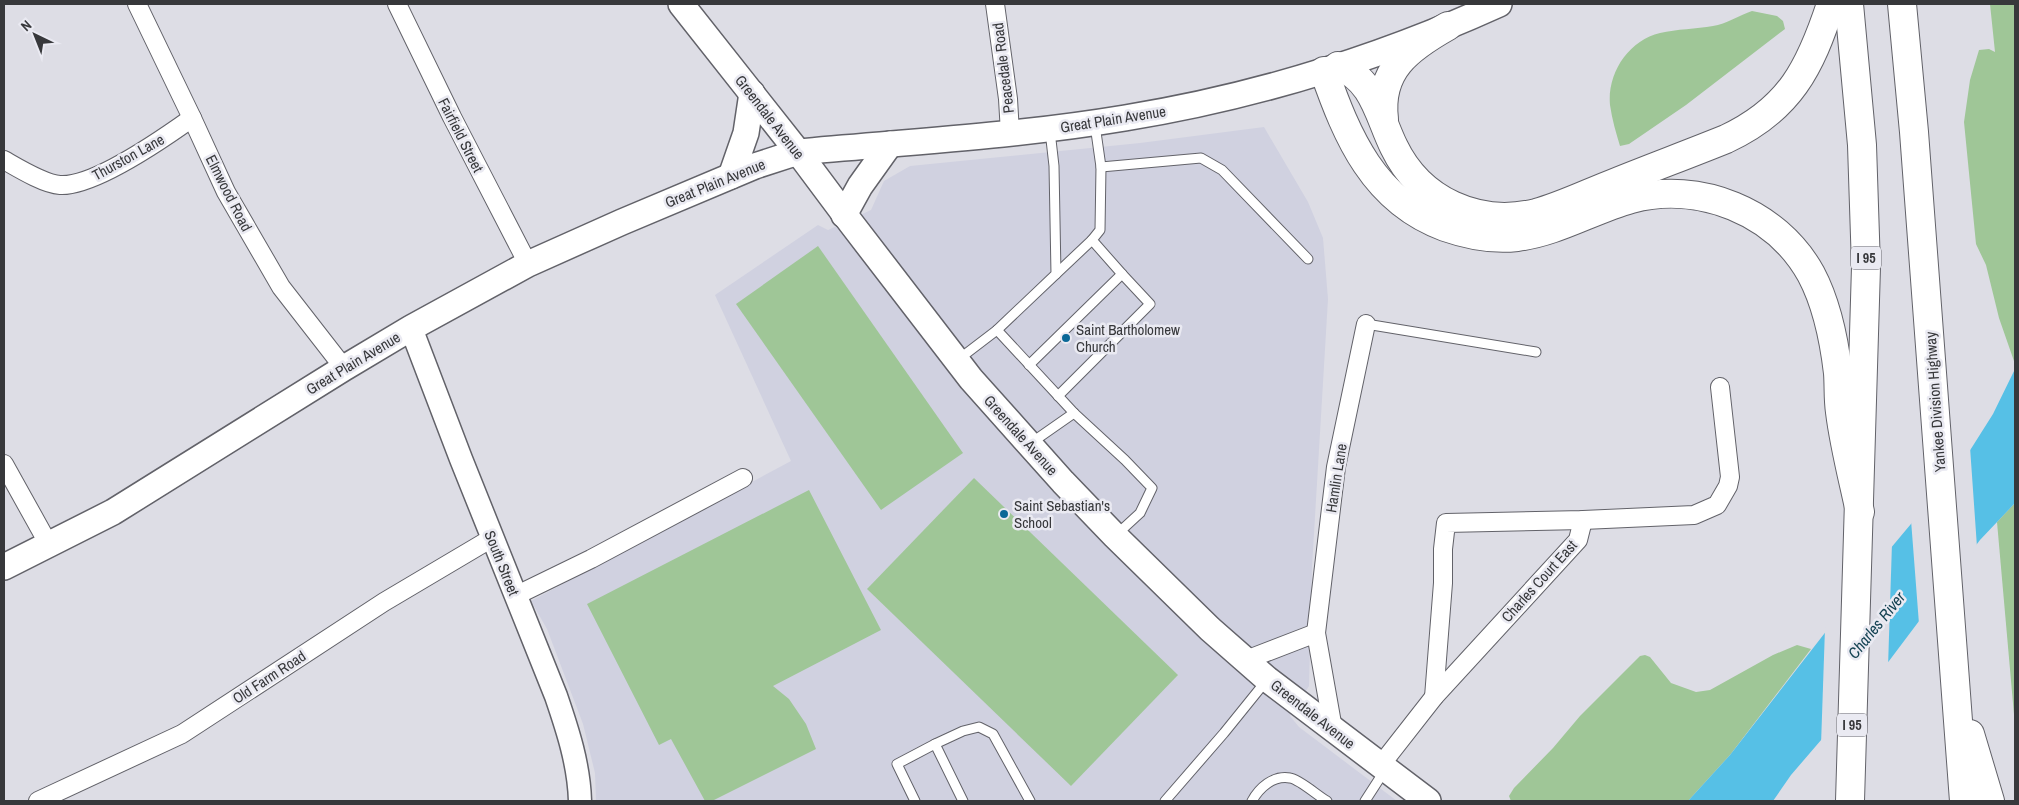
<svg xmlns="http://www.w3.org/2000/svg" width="2019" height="805" viewBox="0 0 2019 805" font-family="'Archivo Narrow',sans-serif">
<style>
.built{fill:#d0d1e0}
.green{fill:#9fc697}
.water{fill:#56c0e6}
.pier{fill:#dddde5}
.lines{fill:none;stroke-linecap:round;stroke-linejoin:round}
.service-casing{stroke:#626269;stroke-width:11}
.minor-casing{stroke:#626269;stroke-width:20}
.tertiary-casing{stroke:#626269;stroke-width:25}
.secondary-casing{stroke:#626269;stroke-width:28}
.motorway-casing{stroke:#626269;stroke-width:30}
.service{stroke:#fff;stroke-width:9}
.minor{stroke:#fff;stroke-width:18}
.tertiary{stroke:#fff;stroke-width:22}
.secondary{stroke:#fff;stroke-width:25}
.motorway{stroke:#fff;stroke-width:28}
.poi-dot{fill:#0a6897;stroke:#eaeaf2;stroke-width:2}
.labels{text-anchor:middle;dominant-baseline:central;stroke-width:5;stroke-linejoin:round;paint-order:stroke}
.shield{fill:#eaeaf2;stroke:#6d6d72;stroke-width:1}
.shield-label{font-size:14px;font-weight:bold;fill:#37383b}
.street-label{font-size:15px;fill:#37383b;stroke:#eaeaf2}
.poi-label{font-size:15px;fill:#37383b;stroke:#eaeaf2;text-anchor:start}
.water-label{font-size:16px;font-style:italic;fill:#154353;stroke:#eaeaf2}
</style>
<rect width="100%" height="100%" fill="#dddde5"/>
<polygon class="built" points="1264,127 1308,202 1323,238 1328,299 1312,567 1309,686 1290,716 1299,727 1397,801 596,801 595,773 583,724 547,629 531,601 791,461 715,295 818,225 828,230 871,210 884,181 910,166 1140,143"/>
<g class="green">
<polygon points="1990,4 2015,4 2015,364 1999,318 1986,265 1976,244 1964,122 1970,80 1979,50 1989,49 1995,52"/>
<path d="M 1752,11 L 1777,16 L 1783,21 L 1785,29 L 1686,105 L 1629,144 L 1620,146 C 1616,133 1612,119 1610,105 C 1607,73 1629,40 1660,33 C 1677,29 1696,29 1713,26 C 1726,24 1740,15 1752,11 Z"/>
<polygon points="818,246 963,453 881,510 736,304"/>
<polygon points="974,478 1178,675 1071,786 867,589"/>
<polygon points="809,490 881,630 773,686 789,699 806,724 816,749 712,801 705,801 671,739 659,745 587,604"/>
<polygon points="2015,503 2015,726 1997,522"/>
<polygon points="1797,645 1811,649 1730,755 1688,801 1511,801 1509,796 1514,788 1553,748 1580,716 1640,656 1645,655 1650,657 1671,683 1696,692 1710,690 1773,655"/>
</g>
<polygon class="water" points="2015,369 2015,503 1980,540 1889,661 1791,775 1773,801 1688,801 1730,755 1890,549 1962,463 1993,414"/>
<g class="pier">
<polygon points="1970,447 1977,547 1946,594 1919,624 1911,520 1935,493"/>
<polygon points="1892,543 1888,667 1821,745 1825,628 1859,582"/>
</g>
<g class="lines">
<defs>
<g id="service">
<polyline points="1095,125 1101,167 1100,230 1092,240 1122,274"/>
<polyline points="1101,167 1201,158 1222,170 1308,259"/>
<polyline points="1056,274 1092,240"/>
<polyline points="1366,324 1536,352"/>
<polyline points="997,330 1074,413 1125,460 1152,488 1140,513 1115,536"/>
<polyline points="959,359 997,330 1056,274 1054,166 1050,131"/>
<polyline points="1029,365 1122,274 1150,304 1058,396"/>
<polyline points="1031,443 1074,413"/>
<polyline points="915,801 897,764 935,744"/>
<polyline points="963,801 935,744 963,731 979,727 993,734 1030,801"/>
<polyline points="1165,801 1224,733 1266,681"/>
<path d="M 1252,801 C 1259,788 1273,775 1290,778 C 1299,779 1318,796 1327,801"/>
<polyline points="1365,801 1385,770"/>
</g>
<g id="minor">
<polyline points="137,4 192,118 226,192 281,287 344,368"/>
<polyline points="397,4 452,117 528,264"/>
<polyline points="995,4 1008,99 1010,133"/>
<path d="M 4,160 C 18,168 44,184 60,185 C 94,187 164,138 192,118"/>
<polyline points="4,464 49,545"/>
<polyline points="515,596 591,559 743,478"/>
<polyline points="1246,660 1316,633"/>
<polyline points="1434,697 1443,583 1443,549 1446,523 1583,520 1694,515 1717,505 1728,486 1730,477 1720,387"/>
<polyline points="1333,729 1316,633 1336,467 1366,324"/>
<polyline points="1380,766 1434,697 1578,540 1583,520"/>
<polyline points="38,801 182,734 384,602 492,538"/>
</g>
<path id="tertiary" d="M 411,328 L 461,459 L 556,696 C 568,731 579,765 580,801"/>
<g id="secondary">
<polyline points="681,4 798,152 851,223 971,379 1063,482 1115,536 1210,629 1267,679 1428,801"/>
<polyline points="731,176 746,133 752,93"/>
<polyline points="844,215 860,186 890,144"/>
<path d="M 4,567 L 113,512 L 344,368 L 411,328 L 528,264 L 622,222 L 755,166 L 798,152 C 907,142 1017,136 1125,118 C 1254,97 1380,58 1499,4"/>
</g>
<g id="motorway">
<polyline points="1849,4 1862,145 1866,267 1850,801"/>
<polyline points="1902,4 1914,132 1964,801"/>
<path d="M 1338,66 C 1374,79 1379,117 1394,147 C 1420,201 1478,227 1536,213 C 1562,206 1588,193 1614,183 C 1651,168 1689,154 1726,139 C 1790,109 1810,68 1831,4"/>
<path d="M 1324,71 C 1347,137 1374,201 1445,227 C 1468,235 1492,240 1517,237 C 1557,232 1592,210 1631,199 C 1699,181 1776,211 1811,274 C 1827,304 1834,339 1838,373 C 1839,386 1838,399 1840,412 C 1844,445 1853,479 1860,512"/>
<path d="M 1384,119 C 1378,70 1409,48 1448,26"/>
<polyline points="1970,734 1990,801"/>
</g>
</defs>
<use href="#service" class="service-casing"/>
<use href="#minor" class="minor-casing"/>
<use href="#tertiary" class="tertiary-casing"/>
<use href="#secondary" class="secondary-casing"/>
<use href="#motorway" class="motorway-casing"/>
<use href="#service" class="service"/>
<use href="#minor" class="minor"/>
<use href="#tertiary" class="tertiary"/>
<use href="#secondary" class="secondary"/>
<use href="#motorway" class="motorway"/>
</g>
<g class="poi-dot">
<circle cx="1066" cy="338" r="5"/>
<circle cx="1004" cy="514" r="5"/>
</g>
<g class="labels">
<g class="shield">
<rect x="1851" y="246.5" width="30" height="23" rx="4"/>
<rect x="1837" y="713.5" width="30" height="23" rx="4"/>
</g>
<g class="shield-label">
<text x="1866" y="258">I 95</text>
<text x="1852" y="725">I 95</text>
</g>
<g class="street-label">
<text transform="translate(1003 68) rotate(-97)">Peacedale Road</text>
<text transform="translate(770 117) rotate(52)">Greendale Avenue</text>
<text transform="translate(1113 119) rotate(-9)">Great Plain Avenue</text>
<text transform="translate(461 135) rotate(63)">Fairfield Street</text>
<text transform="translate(128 157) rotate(-29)">Thurston Lane</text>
<text transform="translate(715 183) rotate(-22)">Great Plain Avenue</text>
<text transform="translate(229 193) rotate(63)">Elmwood Road</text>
<text transform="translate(353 363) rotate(-31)">Great Plain Avenue</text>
<text transform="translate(1935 402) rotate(-94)">Yankee Division Highway</text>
<text transform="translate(1021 435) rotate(48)">Greendale Avenue</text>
<text transform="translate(1336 478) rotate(-81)">Hamlin Lane</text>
<text transform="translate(502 563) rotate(68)">South Street</text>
<text transform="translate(1539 581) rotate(-48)">Charles Court East</text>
<text transform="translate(269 677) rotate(-33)">Old Farm Road</text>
<text transform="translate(1313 714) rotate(38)">Greendale Avenue</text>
</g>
<g class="poi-label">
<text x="1076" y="329">Saint Bartholomew<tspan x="1076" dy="17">Church</tspan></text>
<text x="1014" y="505">Saint Sebastian's<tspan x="1014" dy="17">School</tspan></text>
</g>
<g class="water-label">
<text transform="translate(1876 625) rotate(-51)">Charles River</text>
</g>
</g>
<rect width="2019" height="805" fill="none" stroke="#37383b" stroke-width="10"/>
<g transform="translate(35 35) rotate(317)" stroke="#eaeaf2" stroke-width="4" paint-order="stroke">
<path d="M0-4L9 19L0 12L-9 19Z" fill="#37383b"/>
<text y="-8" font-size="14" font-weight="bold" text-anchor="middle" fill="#37383b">N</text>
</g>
</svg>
